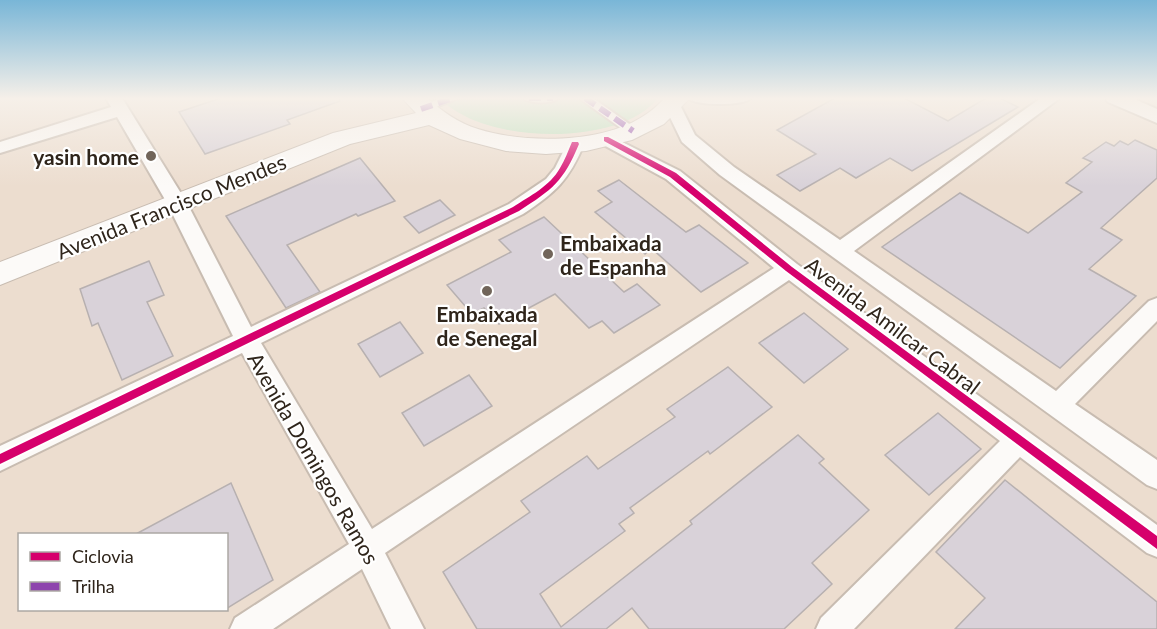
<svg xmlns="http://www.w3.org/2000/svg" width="1157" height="629" viewBox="0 0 1157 629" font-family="Lato,sans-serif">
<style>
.green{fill:#bce0bd}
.building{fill:#d9d2d9;stroke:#b7b0b0;stroke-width:1.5}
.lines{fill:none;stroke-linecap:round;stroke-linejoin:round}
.pedestrian-casing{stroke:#c8bcb1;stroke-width:4}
.minor-casing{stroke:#c8bcb1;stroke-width:4}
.tertiary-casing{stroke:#c8bcb1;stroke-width:4}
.secondary-casing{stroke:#c8bcb1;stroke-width:2}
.pedestrian{fill:#fcfaf8;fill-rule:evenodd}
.minor{fill:#fcfaf8;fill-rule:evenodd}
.tertiary{fill:#fcfaf8;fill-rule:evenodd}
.secondary{fill:#fcfaf8;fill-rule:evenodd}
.quiet{stroke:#8e44ad;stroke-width:6;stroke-dasharray:12 6;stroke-linecap:butt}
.cycleway-casing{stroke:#fff;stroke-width:4}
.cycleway{fill:#d6006c;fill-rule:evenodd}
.poi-dot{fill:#71655a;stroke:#fff;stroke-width:2}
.labels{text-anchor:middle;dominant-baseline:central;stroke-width:4.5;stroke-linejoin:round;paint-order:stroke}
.poi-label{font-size:21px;font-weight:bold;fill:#2f251b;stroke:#fff;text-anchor:end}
.street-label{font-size:21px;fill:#2f251b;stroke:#fff}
</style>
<rect width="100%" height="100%" fill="#ecddcf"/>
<path class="green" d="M 440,98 L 658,98 C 619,148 481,144 440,98 Z"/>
<g class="building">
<polygon points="221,98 339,98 340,101 287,120 290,124 205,154 179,112"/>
<polygon points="835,98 904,98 948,121 986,98 1000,98 1018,107 912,171 890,158 856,178 840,168 800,191 777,175 816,154 777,130"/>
<polygon points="1135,140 1157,150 1157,178 1101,228 1122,240 1089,269 1136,296 1060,368 882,247 960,193 1028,233 1082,192 1066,183 1092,162 1083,158 1106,142 1114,146 1120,141 1128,145"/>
<polygon points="360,158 395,201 358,216 356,214 287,245 320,292 286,308 226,216"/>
<polygon points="619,180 686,232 699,225 748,263 701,292 651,248 645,254 595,212 612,202 598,191"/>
<polygon points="440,200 455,215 419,233 404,217"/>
<polygon points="544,217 624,292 637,284 660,305 614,333 602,321 589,328 555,294 499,324 484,308 472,314 447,285 511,252 499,240"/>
<polygon points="149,261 164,295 147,302 173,356 122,380 98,323 92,326 80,289"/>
<polygon points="804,313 848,349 804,383 759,343"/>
<polygon points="400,322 423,353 380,377 358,344"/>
<polygon points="728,367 772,407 710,454 708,451 630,508 634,513 619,524 625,531 540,594 561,627 692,524 690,521 798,435 824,459 819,463 869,510 812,563 832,584 784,629 649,629 632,608 606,629 477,629 443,572 530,512 521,501 587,456 598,469 675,417 667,409"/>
<polygon points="469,375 492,406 424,446 402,413"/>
<polygon points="938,413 981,449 929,495 885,455"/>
<polygon points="1005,480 1157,602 1157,629 955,629 985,598 936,552"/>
<polygon points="231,483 273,580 226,609 226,534 136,534"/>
</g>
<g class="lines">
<defs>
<g id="pedestrian">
<polygon points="441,98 459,98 421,113 415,109"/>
<path d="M 523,98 L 559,98 C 551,104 531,104 523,98 Z"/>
<polygon points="579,98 593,98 639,131 633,135 629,134"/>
</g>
<g id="minor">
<path d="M 106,98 L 122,98 L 187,203 L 251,327 L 509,204 L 546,179 L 555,168 L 569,140 L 581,140 L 584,144 C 569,180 555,193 523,214 L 261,343 L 372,529 L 774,268 L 666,179 L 600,143 L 597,139 L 600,135 L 606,134 L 680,171 L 797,264 L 1157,525 L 1157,557 L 1147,553 L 1020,457 L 854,629 L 816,629 L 821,618 L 1000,441 L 789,280 L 385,553 L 424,629 L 391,629 L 362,569 L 273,629 L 230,629 L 235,618 L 349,544 L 242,353 L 0,471 L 0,446 L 233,336 L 167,203 L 117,117 L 0,153 L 0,142 L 111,107 Z"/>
<path d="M 688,98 L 751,98 C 744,106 695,106 688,98 Z"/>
<polygon points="1041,98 1060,98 854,251 1056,391 1149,301 1157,298 1157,321 1075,404 1157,460 1157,489 1147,485 720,175 682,142 665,107 667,103 679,103 695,135 734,167 840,240"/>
</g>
<polygon id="tertiary" points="1105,98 1132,98 1157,109 1157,123 1108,102"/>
<path id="secondary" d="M 402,98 L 427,98 C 442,111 458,123 478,129 C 526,144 606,144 648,113 C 654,109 660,103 665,98 L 690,98 L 664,124 L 632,140 L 586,151 L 546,154 L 506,151 L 460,139 L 429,125 L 350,144 L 0,285 L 0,262 L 333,133 L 416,113 Z"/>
</defs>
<use href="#pedestrian" class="pedestrian-casing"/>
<use href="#minor" class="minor-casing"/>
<use href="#tertiary" class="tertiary-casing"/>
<use href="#secondary" class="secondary-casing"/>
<use href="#pedestrian" class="pedestrian"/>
<use href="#minor" class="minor"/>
<use href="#tertiary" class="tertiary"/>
<use href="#secondary" class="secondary"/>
<g class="quiet">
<polyline points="529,98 553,98"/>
<polyline points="585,98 633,131"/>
<polyline points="421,109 453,98"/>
</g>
<defs>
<g id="cycleway">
<polygon points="604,137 608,137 676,173 792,267 1157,536 1157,549 786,271 670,177 604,141"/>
<path d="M 572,142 L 578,142 L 579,144 C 563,182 553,189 519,211 L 0,464 L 0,454 L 513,207 C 530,196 550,186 560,168 C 565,160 568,151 572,142 Z"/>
</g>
</defs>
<use href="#cycleway" class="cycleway-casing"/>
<use href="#cycleway" class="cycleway"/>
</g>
<linearGradient id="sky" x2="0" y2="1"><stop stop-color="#79b6d7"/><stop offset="0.53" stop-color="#f6f0e9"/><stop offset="1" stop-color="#f6f0e9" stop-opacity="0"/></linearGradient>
<rect width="1157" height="186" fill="url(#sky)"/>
<g class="poi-dot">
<circle cx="151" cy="156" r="6"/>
<circle cx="548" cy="254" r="6"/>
<circle cx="487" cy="291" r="6"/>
</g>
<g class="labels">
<g class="poi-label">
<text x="139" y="156">yasin home</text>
<text x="560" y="242" text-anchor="start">Embaixada<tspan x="560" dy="24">de Espanha</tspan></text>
<text x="487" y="313" text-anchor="middle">Embaixada<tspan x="487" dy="24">de Senegal</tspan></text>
</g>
<g class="street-label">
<text transform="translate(171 206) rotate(-22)">Avenida Francisco Mendes</text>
<text transform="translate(893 325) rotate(37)">Avenida Amilcar Cabral</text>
<text transform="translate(314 458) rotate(60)">Avenida Domingos Ramos</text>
</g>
</g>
<rect x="18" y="533" width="210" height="78" fill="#ffffff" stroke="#aca8a4" stroke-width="1.5"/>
<rect x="30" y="552" width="30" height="9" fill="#d6006c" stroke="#aca8a4" stroke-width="1.5"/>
<text x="72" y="563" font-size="18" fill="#2f251b">Ciclovia</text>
<rect x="30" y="582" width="30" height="9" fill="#8e44ad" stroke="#aca8a4" stroke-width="1.5"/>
<text x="72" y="593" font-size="18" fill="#2f251b">Trilha</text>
</svg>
